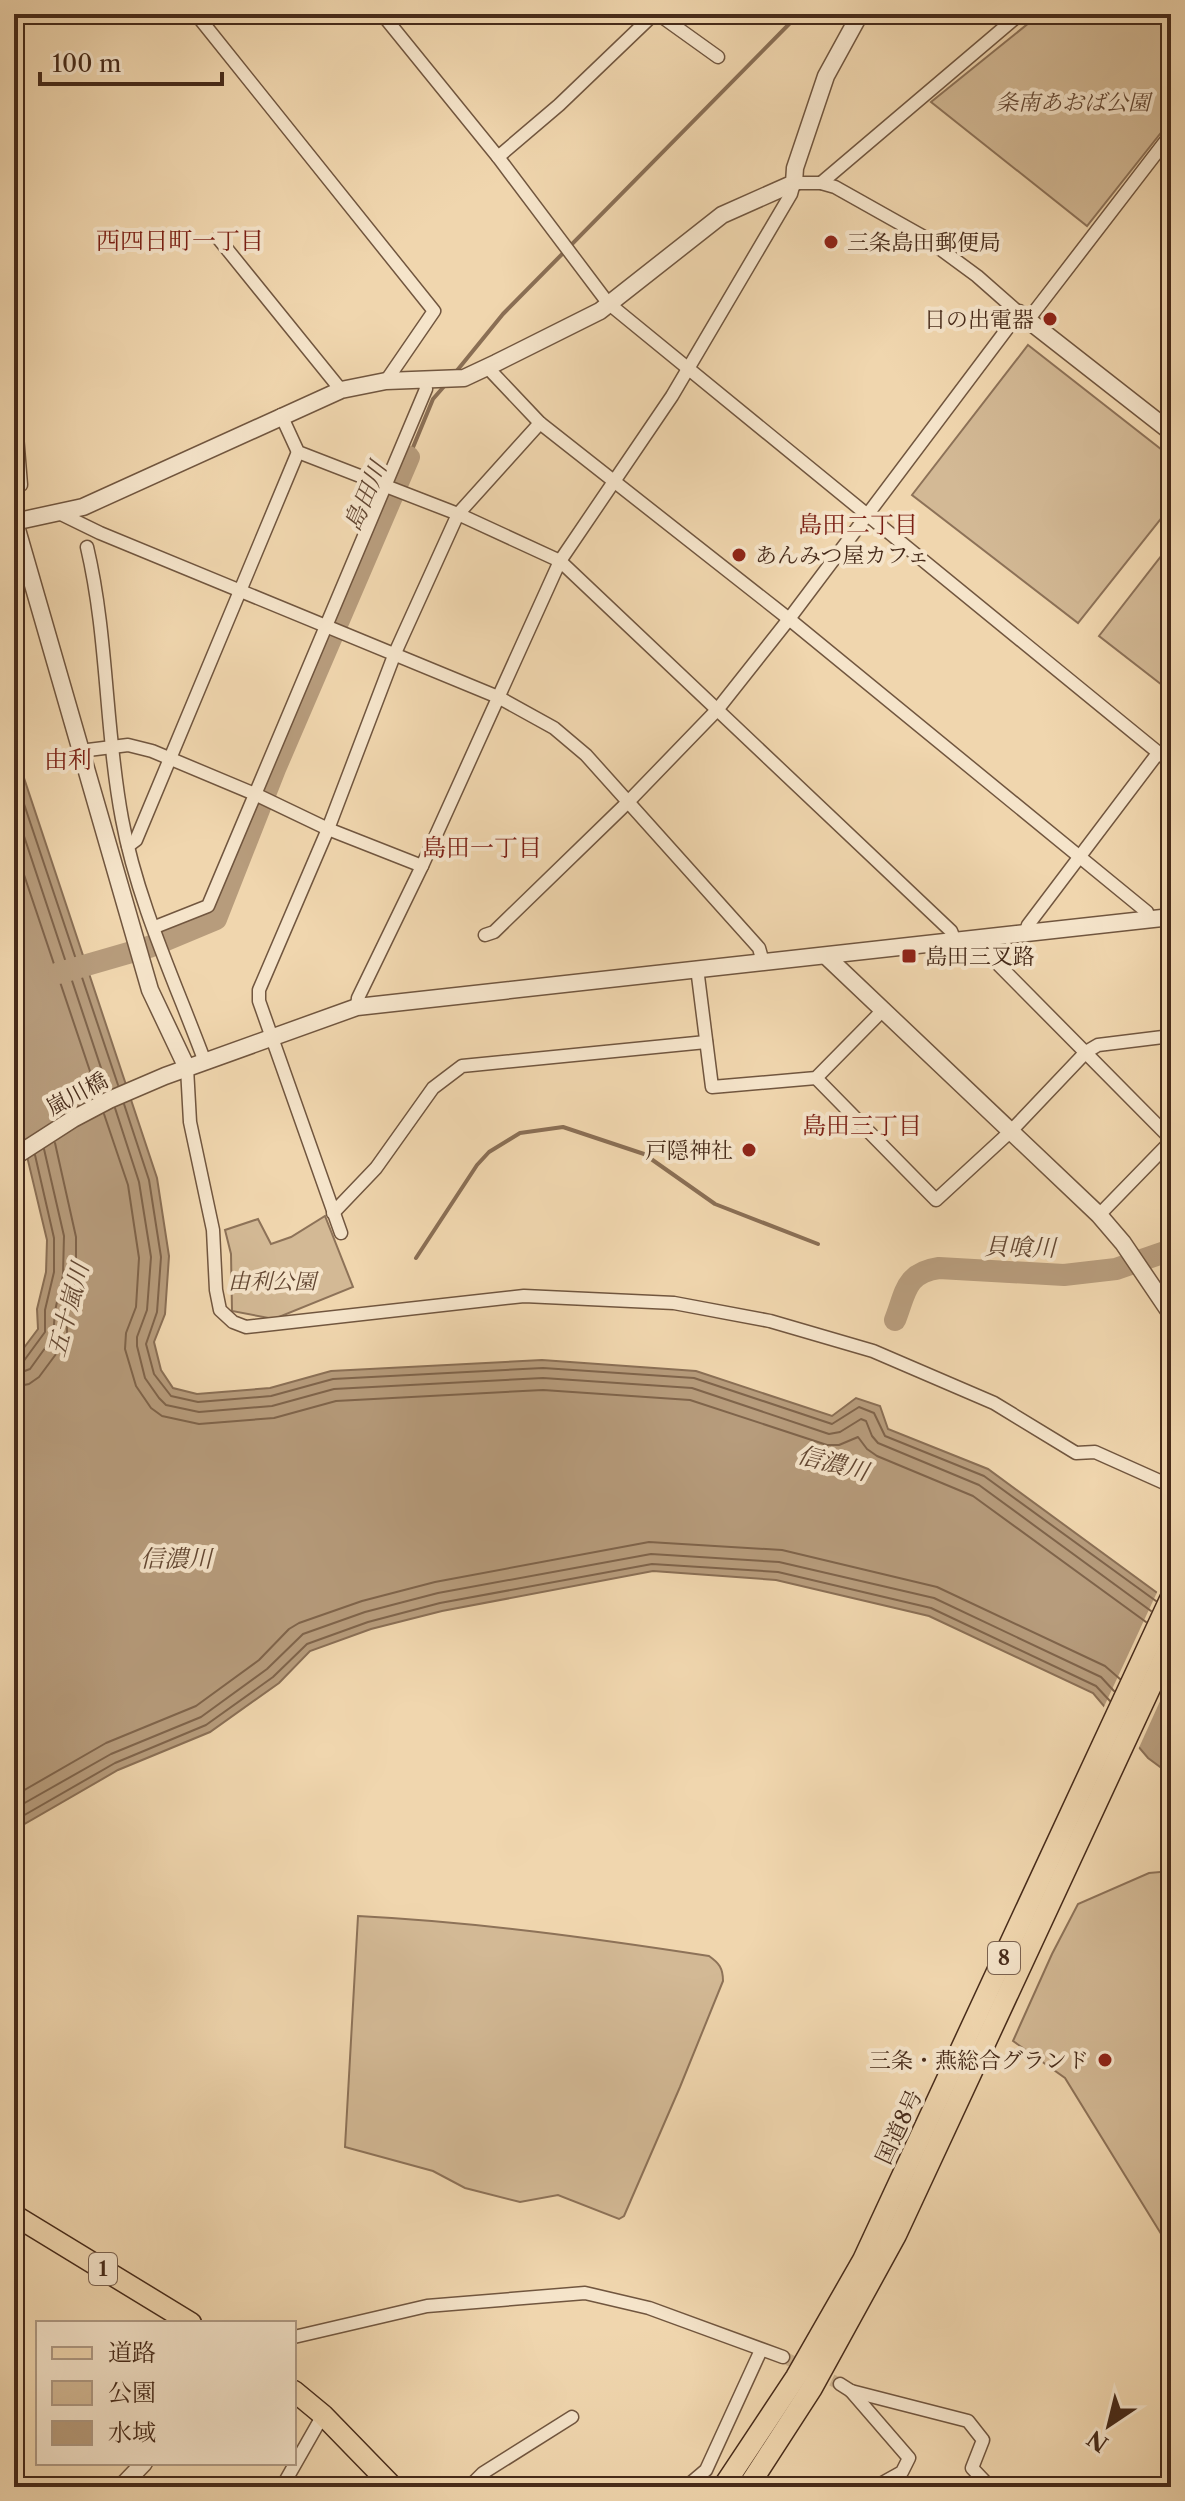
<svg xmlns="http://www.w3.org/2000/svg" width="1185" height="2501" viewBox="0 0 1185 2501" font-family="'Libre Caslon Text','Noto Serif JP',serif">
<style>
.green{fill:#d3b995;stroke:#8d7258;stroke-width:2}
.water{fill:#b79c7c;stroke:#8a6f55;stroke-width:2}
.pier{fill:#f0d6ae}
.lines{fill:none;stroke-linecap:round;stroke-linejoin:round}
.shore{stroke:#7f644b;stroke-width:2}
.stream{stroke:#8a6f55;stroke-width:4}
.river{stroke:#b79c7c;stroke-width:22}
.minor-tunnel{stroke:#ceb490;stroke-width:12;stroke-dasharray:12 6;stroke-linecap:butt}
.minor-casing{stroke:#71563f;stroke-width:15}
.tertiary-casing{stroke:#71563f;stroke-width:19}
.primary-casing{stroke:#472b1a;stroke-width:23}
.trunk-casing{stroke:#472b1a;stroke-width:23}
.minor{stroke:#f5e4ca;stroke-width:12}
.tertiary{stroke:#f5e4ca;stroke-width:16}
.primary{stroke:#f0d6ae;stroke-width:20}
.trunk{stroke:#f0d6ae;stroke-width:20}
.poi-dot{fill:#8f2418;stroke:#f5e4ca;stroke-width:3}
.labels{text-anchor:middle;dominant-baseline:central;stroke-width:8;stroke-linejoin:round;paint-order:stroke}
.shield{fill:#f5e4ca;stroke:#7b624f;stroke-width:2}
.shield-label{font-size:20px;font-weight:bold;fill:#472b1a}
.park-label{font-size:22px;font-style:italic;fill:#634733;stroke:#f5e4ca}
.poi-label{font-size:22px;fill:#472b1a;stroke:#f5e4ca;text-anchor:start}
.street-label{font-size:22px;fill:#472b1a;stroke:#f5e4ca}
.neighbourhood-label{font-size:24px;fill:#7a1f14;stroke:#f5e4ca}
.water-label{font-size:24px;font-style:italic;fill:#634732;stroke:#f5e4ca}
</style>
<rect width="100%" height="100%" fill="#f0d6ae"/>
<filter id="stains"><feTurbulence type="fractalNoise" baseFrequency=".0025" numOctaves="4"/><feColorMatrix values="0 0 0 0 .2 0 0 0 0 .09 0 0 0 0 .02 0 0 0 .5 -.17"/></filter>
<radialGradient id="worn" r=".72"><stop offset=".6" stop-color="#630" stop-opacity="0"/><stop offset="1" stop-color="#630" stop-opacity=".3"/></radialGradient>
<g class="green">
<polygon points="1040,14 1171,14 1171,120 1087,226 931,102"/>
<polygon points="1028,345 1171,457 1171,506 1078,623 912,495"/>
<polygon points="1162,555 1171,562 1171,692 1099,636"/>
<polygon points="325,1216 353,1287 274,1319 232,1311 231,1254 225,1230 258,1219 271,1244 291,1237"/>
<polygon points="1171,1871 1171,2250 1065,2078 1013,2041 1052,1954 1078,1904 1149,1873"/>
<path d="M 358,1916 C 476,1922 592,1938 709,1956 C 719,1963 723,1968 723,1981 L 680,2087 L 624,2216 L 619,2219 L 558,2195 L 520,2202 L 465,2188 L 433,2171 L 345,2147 Z"/>
</g>
<polygon class="water" points="14,748 157,1178 169,1256 165,1314 154,1342 161,1370 173,1388 197,1394 270,1388 331,1371 542,1360 696,1371 832,1416 856,1398 880,1406 888,1429 988,1469 1171,1603 1171,1775 1148,1758 1093,1693 929,1616 776,1580 653,1571 442,1611 371,1629 310,1651 279,1683 210,1732 118,1770 14,1830 14,1361 38,1329 37,1309 46,1272 47,1240 14,1102"/>
<polygon class="pier" points="1159,1588 1171,1598 1171,1677 1137,1752 1102,1711"/>
<g class="lines">
<g class="shore">
<polyline points="14,774 118,1085"/>
<polyline points="14,806 108,1089"/>
<polyline points="14,845 98,1095"/>
<polyline points="124,1104 149,1180 161,1257 157,1312 146,1344 154,1374 171,1396 198,1402 271,1396 333,1379 543,1368 694,1378 832,1424 859,1407 874,1413 885,1436 984,1476 1156,1601"/>
<polyline points="115,1108 139,1182 151,1257 147,1310 137,1337 137,1346 145,1378 159,1398 166,1405 199,1412 272,1406 334,1389 543,1378 692,1388 829,1434 840,1432 861,1419 866,1421 872,1436 878,1443 979,1485 1151,1611"/>
<polyline points="104,1114 128,1185 139,1258 136,1307 126,1333 125,1349 136,1386 151,1408 162,1416 199,1424 274,1418 336,1401 543,1390 690,1400 827,1445 839,1445 858,1437 867,1449 877,1456 973,1496 1146,1622"/>
<polyline points="14,1365 23,1362 45,1332 45,1310 54,1272 54,1238 35,1155"/>
<polyline points="14,1375 30,1369 53,1337 55,1311 63,1275 64,1236 44,1149"/>
<polyline points="14,1387 29,1384 39,1377 62,1346 67,1334 67,1312 76,1274 76,1237 55,1143"/>
<polyline points="14,1796 106,1743 196,1706 259,1660 289,1629 299,1623 362,1601 435,1582 649,1542 782,1550 937,1587 1105,1666 1120,1679"/>
<polyline points="14,1809 111,1754 201,1717 267,1669 303,1634 365,1612 438,1593 651,1554 779,1562 934,1598 1101,1677 1114,1691"/>
<polyline points="14,1821 115,1763 206,1725 273,1677 307,1644 368,1622 440,1603 652,1564 778,1572 931,1608 1096,1686 1110,1701"/>
</g>
<g class="stream">
<polyline points="455,373 503,314 799,14"/>
<polyline points="409,457 433,399 447,383"/>
<polyline points="416,1258 477,1165 489,1152 520,1133 563,1127 644,1154 715,1204 818,1244"/>
</g>
<g class="river">
<polyline points="59,973 149,947 216,919 275,769 409,457"/>
<path d="M 895,1320 C 906,1292 905,1273 939,1268 L 1064,1275 L 1116,1269 L 1171,1250"/>
</g>
<polyline class="minor-tunnel" points="783,2357 840,2384"/>
<defs>
<g id="minor">
<polyline points="196,14 434,311 386,381"/>
<polyline points="382,14 498,157 608,303 1171,763"/>
<polyline points="658,14 718,57"/>
<polyline points="498,157 559,105 654,14"/>
<polyline points="821,183 1020,14"/>
<polyline points="218,238 341,390"/>
<polyline points="1028,320 1171,134"/>
<polyline points="487,367 540,423 789,619 1147,912 1150,919"/>
<polyline points="14,398 21,485"/>
<polyline points="281,415 298,452 458,514 560,561 951,931 955,941"/>
<polyline points="57,512 100,533 498,697 554,728 586,755 759,948 763,962"/>
<path d="M 87,547 C 108,636 105,729 122,819 C 137,901 176,984 205,1062"/>
<polyline points="80,751 128,745 152,751 257,795 328,829 422,866"/>
<polyline points="128,846 136,840 298,452"/>
<polyline points="155,927 208,906 426,389 424,380"/>
<polyline points="1025,934 1028,925 1158,753"/>
<polyline points="977,939 982,948 1171,1139"/>
<polyline points="697,968 712,1087 816,1078 884,1009"/>
<polyline points="357,1007 358,998 422,866 560,561 672,396 791,194 794,183 821,183 835,187 924,237 977,276 1019,313 789,619 717,710 628,802 494,932 485,935"/>
<polyline points="187,1068 190,1122 213,1230 216,1290 220,1310 233,1322 246,1327 524,1296 674,1303 770,1321 873,1351 994,1403 1076,1453 1095,1452 1171,1486"/>
<polyline points="816,1078 936,1200 1011,1131 1086,1052 1098,1045 1171,1036"/>
<polyline points="333,1213 376,1168 433,1088 462,1066 706,1042"/>
<polyline points="1099,1215 1171,1141"/>
<polyline points="341,1233 259,1001 259,990 328,829 395,653 458,514 540,423"/>
<polyline points="294,2337 427,2306 585,2293 649,2308 783,2357"/>
<polyline points="840,2384 851,2391 968,2421 983,2440 972,2468 990,2487"/>
<polyline points="851,2391 909,2458 902,2472 875,2487"/>
<polyline points="282,2487 323,2415"/>
<polyline points="469,2487 483,2473 572,2417"/>
<polyline points="686,2487 706,2470 761,2350"/>
</g>
<g id="tertiary">
<polyline points="1019,313 1171,432"/>
<polyline points="14,519 150,990 187,1068"/>
<polyline points="14,522 83,507 341,390 386,381 464,378 496,363 600,311 722,215 794,183 795,168 826,76 860,14"/>
<polyline points="826,956 1099,1215 1123,1243 1171,1314"/>
<polyline points="14,1157 73,1119 109,1100 165,1076 357,1007 1171,917"/>
<polyline points="121,2487 144,2463"/>
</g>
<g id="primary">
<polyline points="14,2215 191,2323"/>
<polyline points="294,2391 323,2415 393,2487"/>
</g>
<g id="trunk">
<polyline points="723,2487 796,2377 863,2260 1171,1597"/>
<polyline points="748,2487 812,2388 896,2235 1171,1643"/>
</g>
</defs>
<use href="#minor" class="minor-casing"/>
<use href="#tertiary" class="tertiary-casing"/>
<use href="#primary" class="primary-casing"/>
<use href="#trunk" class="trunk-casing"/>
<use href="#minor" class="minor"/>
<use href="#tertiary" class="tertiary"/>
<use href="#primary" class="primary"/>
<use href="#trunk" class="trunk"/>
</g>
<g class="poi-dot">
<circle cx="831" cy="242" r="8"/>
<circle cx="1050" cy="319" r="8"/>
<circle cx="739" cy="555" r="8"/>
<rect x="901" y="948" width="16" height="16" rx="4"/>
<circle cx="749" cy="1150" r="8"/>
<circle cx="1105" cy="2060" r="8"/>
</g>
<g class="labels">
<g class="shield">
<rect x="988" y="1942" width="32" height="32" rx="6"/>
<rect x="89" y="2253" width="28" height="32" rx="6"/>
</g>
<g class="shield-label">
<text x="1004" y="1958">8</text>
<text x="103" y="2269">1</text>
</g>
<g class="park-label">
<text x="1073" y="102">条南あおば公園</text>
<text x="272" y="1281">由利公園</text>
</g>
<g class="poi-label">
<text x="847" y="242">三条島田郵便局</text>
<text x="1034" y="319" text-anchor="end">日の出電器</text>
<text x="755" y="555">あんみつ屋カフェ</text>
<text x="925" y="956">島田三叉路</text>
<text x="733" y="1150" text-anchor="end">戸隠神社</text>
<text x="1089" y="2060" text-anchor="end">三条・燕総合グランド</text>
</g>
<g class="street-label">
<text transform="translate(77 1094) rotate(-28)">嵐川橋</text>
<text transform="translate(899 2127) rotate(-65)">国道8号</text>
</g>
<g class="neighbourhood-label">
<text x="180" y="240">西四日町一丁目</text>
<text x="858" y="524">島田二丁目</text>
<text x="68" y="759">由利</text>
<text x="482" y="847">島田一丁目</text>
<text x="862" y="1125">島田三丁目</text>
</g>
<g class="water-label">
<text transform="translate(365 496) rotate(-67)">島田川</text>
<text transform="translate(1020 1247) rotate(1)">貝喰川</text>
<text transform="translate(68 1310) rotate(-75)">五十嵐川</text>
<text transform="translate(833 1463) rotate(15)">信濃川</text>
<text x="176" y="1558">信濃川</text>
</g>
</g>
<rect width="1185" height="2501" fill="none" stroke="#f0d6ae" stroke-width="48"/>
<rect x="16" y="16" width="1153" height="2469" fill="none" stroke="#472b1a" stroke-width="4"/>
<rect x="24" y="24" width="1137" height="2453" fill="none" stroke="#472b1a" stroke-width="2"/>
<rect x="36" y="2321" width="260" height="144" fill="#f5e4ca" stroke="#af9a84" stroke-width="2"/>
<rect x="52" y="2347" width="40" height="12" fill="#f0d6ae" stroke="#af9a84" stroke-width="2"/>
<text x="108" y="2361" font-size="24" fill="#472b1a">道路</text>
<rect x="52" y="2381" width="40" height="24" fill="#d3b995" stroke="#af9a84" stroke-width="2"/>
<text x="108" y="2401" font-size="24" fill="#472b1a">公園</text>
<rect x="52" y="2421" width="40" height="24" fill="#b79c7c" stroke="#af9a84" stroke-width="2"/>
<text x="108" y="2441" font-size="24" fill="#472b1a">水域</text>
<g transform="translate(1109 2425) rotate(215)" stroke="#f5e4ca" stroke-width="6" paint-order="stroke">
<path d="M0-6L14 30L0 20L-14 30Z" fill="#472b1a"/>
<text y="-12" font-size="22" font-weight="bold" text-anchor="middle" fill="#472b1a">N</text>
</g>
<path d="M40 72v12h182v-12" fill="none" stroke="#472b1a" stroke-width="4"/>
<text x="52" y="72" font-size="24" fill="#472b1a" stroke="#f5e4ca" stroke-width="6" paint-order="stroke">100 m</text>
<rect width="100%" height="100%" filter="url(#stains)"/>
<rect width="100%" height="100%" fill="url(#worn)"/>
</svg>
